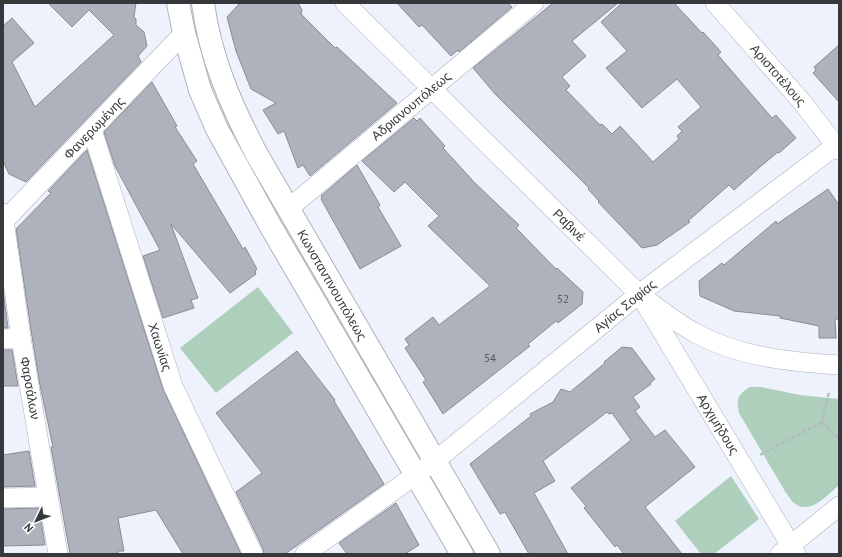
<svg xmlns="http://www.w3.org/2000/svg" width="842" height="557" viewBox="0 0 842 557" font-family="'PT Sans',sans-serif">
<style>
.green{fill:#aecfbb}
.building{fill:#aeb2bc;stroke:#888c95}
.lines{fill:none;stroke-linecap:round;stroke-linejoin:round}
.street-casing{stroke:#adb2bb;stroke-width:20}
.secondary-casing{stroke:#adb2bb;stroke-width:24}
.path{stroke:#b6b9c1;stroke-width:2.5;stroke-dasharray:4 2;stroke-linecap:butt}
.street{stroke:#fff;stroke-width:19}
.secondary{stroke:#fff;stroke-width:22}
.labels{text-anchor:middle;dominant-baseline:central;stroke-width:3;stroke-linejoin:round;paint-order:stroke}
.number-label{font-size:11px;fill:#54565c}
.street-label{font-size:13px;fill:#36383c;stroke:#fff}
</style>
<rect width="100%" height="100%" fill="#eef2fc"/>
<g class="green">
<polygon points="258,287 293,333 216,393 180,348"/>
<path d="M 750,387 L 761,387 L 800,395 L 839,399 L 839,485 C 827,495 810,516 794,503 C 791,501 789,496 786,493 L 739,413 C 736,399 737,395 750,387 Z"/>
<polygon points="731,476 759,519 714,554 701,554 675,521"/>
</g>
<g class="building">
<polygon points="48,3 136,3 134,17 136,19 136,25 144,32 147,46 138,56 141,62 26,182 9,174 3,161 3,26 12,18 34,43 12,62 35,107 114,35 89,10 72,27"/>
<polygon points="240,3 298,3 302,10 301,14 335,48 337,47 397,103 310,176 303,165 298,168 284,131 278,134 263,110 276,103 251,89 236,51 227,17"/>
<polygon points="397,3 508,3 512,7 459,52 458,50 451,56 422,25 419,27"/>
<polygon points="553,3 618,3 572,41 586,56 562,77 570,86 566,90 600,125 602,124 612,134 620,126 653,162 679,139 677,136 682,131 678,127 701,107 677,79 642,108 606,68 627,51 601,22 622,3 674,3 702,33 703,32 721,52 718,55 772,118 776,115 796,138 779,153 778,152 761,166 734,190 729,185 688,221 690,222 657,245 642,248 598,202 599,201 588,189 589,188 496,95 473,68"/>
<polygon points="839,45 839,102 813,73 816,70 814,67"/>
<polygon points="152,82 177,126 175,127 197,161 193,164 243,249 245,247 257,269 255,271 256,274 230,293 171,224 198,298 191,300 194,308 163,318 143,256 160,250 115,166 104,132"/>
<polygon points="414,118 417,121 420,118 445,146 443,148 474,182 519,225 516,228 556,269 557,268 583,292 582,304 558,323 556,321 528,344 530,346 443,414 423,382 426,380 405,348 409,345 405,339 433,317 439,325 490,286 428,226 439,216 405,182 394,192 362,161"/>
<polygon points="87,150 163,389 241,554 183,554 156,510 118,518 124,551 118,551 118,554 70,554 51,447 53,447 40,385 32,336 16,229 51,193 48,191"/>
<polygon points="357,165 380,205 378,207 401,246 360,269 321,199 322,198 321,196"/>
<polygon points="828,189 839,205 839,319 835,319 836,338 819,338 819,326 780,318 780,316 734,311 700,296 699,281 722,263 724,265 776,221 777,224"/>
<polygon points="3,290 8,328 3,328"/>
<polygon points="622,347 632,348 655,379 650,383 651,384 633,397 640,407 635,411 655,437 665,430 695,467 645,507 682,554 624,554 617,545 615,547 584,508 586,506 571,488 631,440 612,413 609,414 607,412 543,461 555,481 534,493 568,554 529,554 505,512 500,514 470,464 531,416 530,414 553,402 561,389 570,392 605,363 604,362"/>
<polygon points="3,350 12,350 18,386 3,386"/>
<polygon points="297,351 335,400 334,401 384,484 285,554 264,554 263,549 236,492 262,473 216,413"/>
<polygon points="29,451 35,486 3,487 3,455"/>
<polygon points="396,503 419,545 405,554 347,554 339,543"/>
<polygon points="39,508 45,545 3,546 3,509"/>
</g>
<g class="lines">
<defs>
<g id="street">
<path d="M 345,3 L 639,294 C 658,308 676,323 697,334 C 740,357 791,362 839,365"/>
<polyline points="715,3 802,102 839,150"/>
<polyline points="92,130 173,386 253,554"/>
<polyline points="288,209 534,3"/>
<polyline points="3,213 21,338 58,554"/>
<polyline points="3,222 184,33"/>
<polyline points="645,303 796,554"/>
<polyline points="3,339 21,338"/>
<polyline points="3,498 49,497"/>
<polyline points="305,554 435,461 639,294 839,143"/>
<polyline points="780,554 839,506"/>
</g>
<g id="secondary">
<polyline points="178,3 184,33 200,90 217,129 271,227 462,554"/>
<path d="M 203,3 C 210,57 231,105 256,153 L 489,554"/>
</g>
</defs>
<use href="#street" class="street-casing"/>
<use href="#secondary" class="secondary-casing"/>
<g class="path">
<polyline points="822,422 839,439"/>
<polyline points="760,455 822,422 829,392"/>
</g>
<use href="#street" class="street"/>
<use href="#secondary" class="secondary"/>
</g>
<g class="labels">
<g class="number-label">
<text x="563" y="299">52</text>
<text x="490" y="358">54</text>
</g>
<g class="street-label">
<text transform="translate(778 75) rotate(49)">Αριστοτέλους</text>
<text transform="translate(411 106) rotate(-40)">Αδριανουπόλεως</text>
<text transform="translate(94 128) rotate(-46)">Φανερωμένης</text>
<text transform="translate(569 225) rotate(45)">Ραβινέ</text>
<text transform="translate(332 285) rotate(60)">Κωνσταντινουπόλεως</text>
<text transform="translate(625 306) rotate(-39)">Αγίας Σοφίας</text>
<text transform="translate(160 347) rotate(72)">Χαωνίας</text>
<text transform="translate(30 388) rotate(80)">Φαρσάλων</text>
<text transform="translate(718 424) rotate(59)">Αρχιμήδους</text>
</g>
</g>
<rect width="842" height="557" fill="none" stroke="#36383c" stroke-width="8"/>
<g transform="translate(36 521) rotate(227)" stroke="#ffffff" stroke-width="3" paint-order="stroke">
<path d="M0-3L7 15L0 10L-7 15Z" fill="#36383c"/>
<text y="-6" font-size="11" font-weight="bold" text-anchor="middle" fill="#36383c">N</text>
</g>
</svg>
